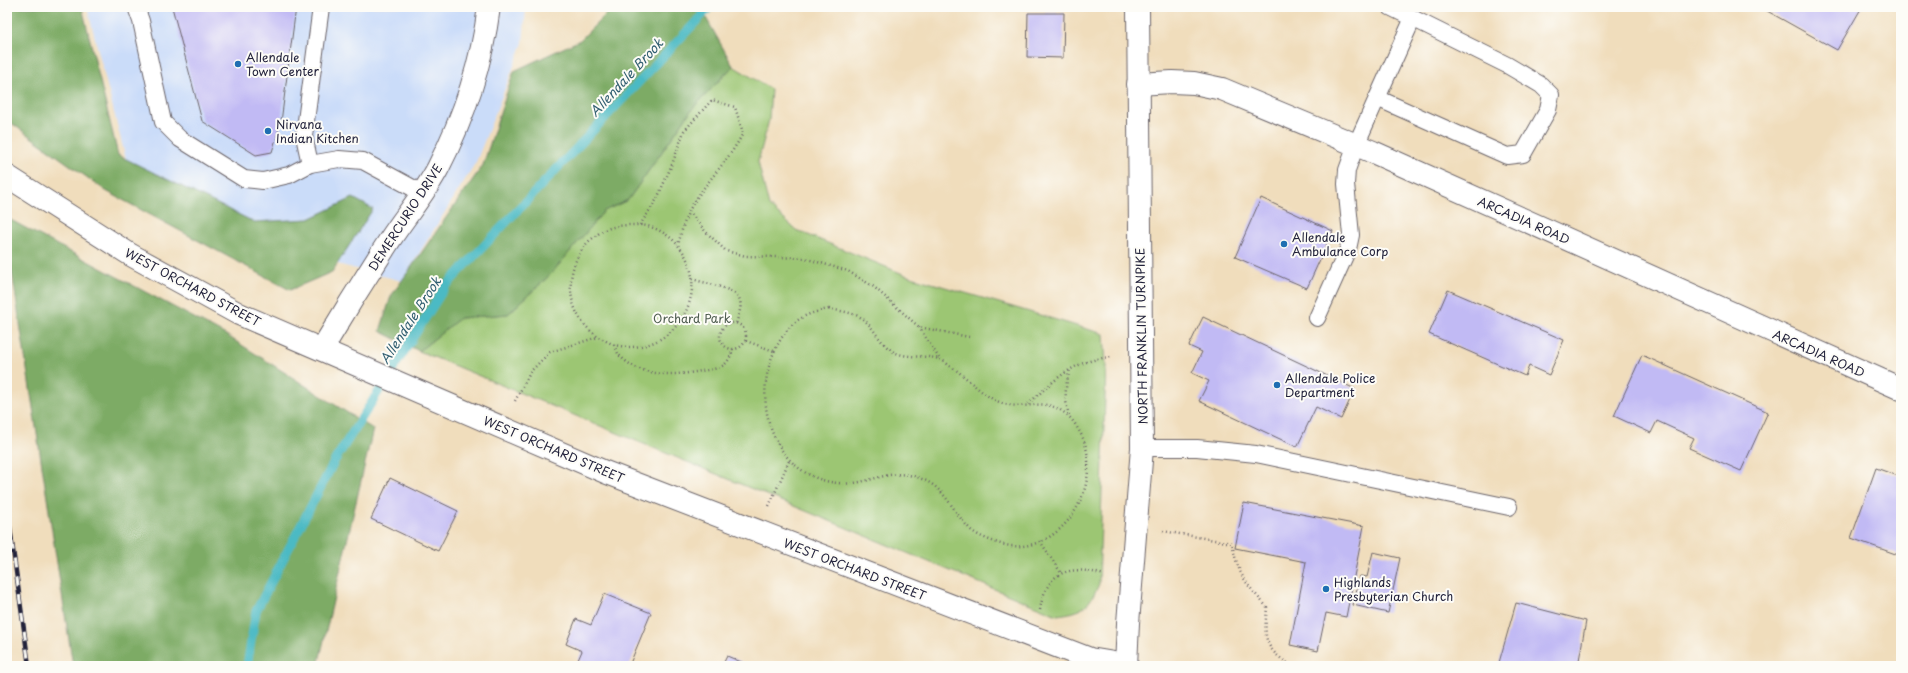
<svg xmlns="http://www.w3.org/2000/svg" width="1908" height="673" viewBox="0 0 1908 673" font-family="'Playpen Sans',sans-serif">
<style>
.built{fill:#cadcf9}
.green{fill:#9cc673;stroke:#5f7457}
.forest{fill:#7dab65;stroke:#506650}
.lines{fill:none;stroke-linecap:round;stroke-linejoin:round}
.stream{stroke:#4bbac4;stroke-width:9}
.building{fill:#c1baf4}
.lane-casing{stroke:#6a6368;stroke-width:18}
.street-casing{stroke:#6a6368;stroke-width:24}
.secondary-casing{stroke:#6a6368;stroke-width:24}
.primary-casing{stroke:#6a6368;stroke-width:24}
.path{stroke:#6a6368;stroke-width:2.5;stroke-dasharray:1 3;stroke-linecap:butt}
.lane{stroke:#fff;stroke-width:16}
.street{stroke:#fff;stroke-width:22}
.secondary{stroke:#fff;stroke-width:22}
.primary{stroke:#fff;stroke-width:22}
.rail-casing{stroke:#22223b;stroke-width:4.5}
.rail{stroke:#fdfcf7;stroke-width:3;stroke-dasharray:9;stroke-linecap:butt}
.poi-dot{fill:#1f6fb2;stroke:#fdfcf7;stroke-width:1.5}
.labels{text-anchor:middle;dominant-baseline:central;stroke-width:4;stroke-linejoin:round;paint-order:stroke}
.poi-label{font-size:12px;fill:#22223b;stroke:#fdfcf7;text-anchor:start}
.street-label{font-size:12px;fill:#22223b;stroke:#fdfcf7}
.park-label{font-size:12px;fill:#4d5b4f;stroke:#fdfcf7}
.water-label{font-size:13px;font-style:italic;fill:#325f72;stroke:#fdfcf7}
</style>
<rect width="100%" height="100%" fill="#fdfcf7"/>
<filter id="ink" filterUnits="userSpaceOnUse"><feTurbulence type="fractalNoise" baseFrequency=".025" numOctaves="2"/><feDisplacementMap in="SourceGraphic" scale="8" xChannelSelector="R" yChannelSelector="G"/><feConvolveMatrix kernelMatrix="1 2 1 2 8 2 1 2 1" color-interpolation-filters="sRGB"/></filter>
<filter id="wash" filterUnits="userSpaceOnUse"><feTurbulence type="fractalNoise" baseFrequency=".012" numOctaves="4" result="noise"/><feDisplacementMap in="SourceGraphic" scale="16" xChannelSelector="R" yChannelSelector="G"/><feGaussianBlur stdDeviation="0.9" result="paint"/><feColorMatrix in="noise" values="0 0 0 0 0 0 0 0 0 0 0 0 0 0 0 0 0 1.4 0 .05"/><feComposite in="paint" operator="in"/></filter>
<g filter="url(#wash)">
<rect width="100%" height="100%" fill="#f0ddbc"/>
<polygon class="built" points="87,7 526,7 523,43 476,162 402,281 246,240 129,171"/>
<path class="green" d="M 733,66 L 771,89 L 769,120 L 758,162 L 769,206 L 796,230 L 908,276 L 1104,334 L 1106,365 L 1099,584 C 1088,608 1083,612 1057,615 L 419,351 L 460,318 L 508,314 L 551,274 L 604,211 L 628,200 L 692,109 Z"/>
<g class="forest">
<polygon points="7,7 82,7 118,155 254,222 309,219 353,198 373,209 332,272 290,290 106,191 7,120"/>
<polygon points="613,7 700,7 733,66 692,109 628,200 604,211 551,274 508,314 460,318 419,351 380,331 391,296 483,165 514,71 580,40"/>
<polygon points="7,218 226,335 373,429 318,666 73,666 7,240"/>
</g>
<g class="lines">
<polyline class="stream" points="247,666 256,611 335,460 445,287 710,7"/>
</g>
<g id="blocks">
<g class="building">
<polygon points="172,7 296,7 281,122 272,152 256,155 202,121"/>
<polygon points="1760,7 1862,7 1837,50"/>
<polygon points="1028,13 1064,13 1063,58 1027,57"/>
<polygon points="1261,198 1333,231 1307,288 1235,257"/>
<polygon points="1448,290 1564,340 1549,375 1529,366 1525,376 1429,334"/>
<polygon points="1203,317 1355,389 1341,419 1316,407 1297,447 1199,401 1209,381 1192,373 1202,352 1189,346"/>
<polygon points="1642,355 1768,412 1741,471 1689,448 1694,438 1657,421 1651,433 1614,416"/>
<polygon points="1876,468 1901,477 1901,556 1851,538"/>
<polygon points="390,478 458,511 438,551 371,519"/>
<polygon points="1244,503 1364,526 1346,617 1326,613 1318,651 1290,645 1306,562 1235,548"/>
<polygon points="1373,552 1400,558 1388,613 1353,605 1360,576 1367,577"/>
<polygon points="604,594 651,613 629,666 594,666 578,660 582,651 566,644 576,619 591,625"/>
<polygon points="1516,603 1586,621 1578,666 1498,666"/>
<polygon points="727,656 751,666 722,666"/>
</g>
</g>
</g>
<g filter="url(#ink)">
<use href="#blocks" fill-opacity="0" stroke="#6a6368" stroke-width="1"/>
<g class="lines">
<defs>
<g id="lane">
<polyline points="136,7 141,21 163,122 180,139 244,179 263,181 289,175 310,164 339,159 363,161 422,193"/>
<polyline points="1377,98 1507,156 1523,154 1548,110 1551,95 1541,85 1507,65 1390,7"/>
<polyline points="310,164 304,136 321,7"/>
<polyline points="1317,318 1348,249 1351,235 1346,184 1347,170 1356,145 1413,18"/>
<polyline points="1142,448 1197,448 1256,454 1509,507"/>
</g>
<g id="street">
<polyline points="1138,84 1172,82 1194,83 1222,89 1373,152 1901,389"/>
<path d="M 322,349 C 344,312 367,275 391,238 C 406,215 425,193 438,168 C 463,119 482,62 489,7"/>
</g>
<polyline id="secondary" points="7,176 131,255 239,314 605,472 1090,659 1126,665"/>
<polyline id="primary" points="1126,666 1128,623 1142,448 1138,7"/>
</defs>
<use href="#lane" class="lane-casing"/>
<use href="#street" class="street-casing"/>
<use href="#secondary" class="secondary-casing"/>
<use href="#primary" class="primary-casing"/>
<g class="path">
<polyline points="689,211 705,231 726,251 746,256 804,258 848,271 874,287 919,327 969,337"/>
<path d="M 640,225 L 657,199 L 673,162 L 684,131 L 712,100 L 735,107 L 743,133 C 729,161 705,182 690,209 C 684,220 681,234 678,245"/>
<path d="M 692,279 C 704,283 734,288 739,298 C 743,306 738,316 736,324"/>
<path d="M 829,309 C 839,311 851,312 860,317 C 876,327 880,348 899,354 C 912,358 926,355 939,359 C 943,360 947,364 950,366 C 971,379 985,401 1010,405 C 1032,409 1044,397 1066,414 C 1073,419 1078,429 1082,436 C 1106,489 1056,565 995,542 C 987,539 978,536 971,530 C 953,513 947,489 922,479 C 889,465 868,487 838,483 C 774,477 750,403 775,350 C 788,323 801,314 829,309 Z"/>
<circle cx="733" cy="336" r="13"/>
<polyline points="919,327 939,358"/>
<polyline points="746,341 774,351"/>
<path d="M 614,345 C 616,349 618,355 622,358 C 642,377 675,376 701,371 C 708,370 718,369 724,365 C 729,361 731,355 733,349"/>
<path d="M 515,401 L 531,371 L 550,352 L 598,337 C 603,339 609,343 615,345 C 676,360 719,284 673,240 C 663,231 649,224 635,225 C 622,225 607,226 597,235 C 593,238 587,242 584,247 C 567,269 566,300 583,323 C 587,328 593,333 598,337"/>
<path d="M 1028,404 C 1056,379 1073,360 1112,357"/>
<path d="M 1069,415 C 1064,399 1065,385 1070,370"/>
<polyline points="769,506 789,461"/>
<path d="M 1163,531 L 1232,543 C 1238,575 1246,584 1267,607 C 1264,638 1263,648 1292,666"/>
<polyline points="1040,541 1061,573"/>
<path d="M 1040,610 C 1046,571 1069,564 1104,575"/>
</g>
<use href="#lane" class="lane"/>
<use href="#street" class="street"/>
<use href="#secondary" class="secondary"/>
<use href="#primary" class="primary"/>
<defs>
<g id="rail">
<polyline points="7,506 29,666"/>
<polyline points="7,636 11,666"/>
</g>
</defs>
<use href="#rail" class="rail-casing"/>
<use href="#rail" class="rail"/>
</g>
</g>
<g class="poi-dot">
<circle cx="238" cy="64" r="4"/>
<circle cx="268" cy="131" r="4"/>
<circle cx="1284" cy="244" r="4"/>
<circle cx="1277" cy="385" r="4"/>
<circle cx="1326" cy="589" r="4"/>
</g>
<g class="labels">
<g class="poi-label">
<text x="246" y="57">Allendale<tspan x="246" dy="14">Town Center</tspan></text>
<text x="276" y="124">Nirvana<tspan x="276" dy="14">Indian Kitchen</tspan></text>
<text x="1292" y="237">Allendale<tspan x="1292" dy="14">Ambulance Corp</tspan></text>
<text x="1285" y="378">Allendale Police<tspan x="1285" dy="14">Department</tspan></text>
<text x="1334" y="582">Highlands<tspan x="1334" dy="14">Presbyterian Church</tspan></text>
</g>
<g class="street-label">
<text transform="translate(405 217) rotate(-57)">DEMERCURIO DRIVE</text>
<text transform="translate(1524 220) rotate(24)">ARCADIA ROAD</text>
<text transform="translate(193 287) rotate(28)">WEST ORCHARD STREET</text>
<text transform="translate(1141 336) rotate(-91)">NORTH FRANKLIN TURNPIKE</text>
<text transform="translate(1819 353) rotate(24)">ARCADIA ROAD</text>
<text transform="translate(554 449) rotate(23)">WEST ORCHARD STREET</text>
<text transform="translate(855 569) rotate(21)">WEST ORCHARD STREET</text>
</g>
<g class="park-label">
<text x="692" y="318">Orchard Park</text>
</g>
<g class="water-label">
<text transform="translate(626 77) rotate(-47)">Allendale Brook</text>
<text transform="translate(410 320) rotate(-57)">Allendale Brook</text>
</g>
</g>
<rect width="1908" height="673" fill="none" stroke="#fdfcf7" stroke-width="24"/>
</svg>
